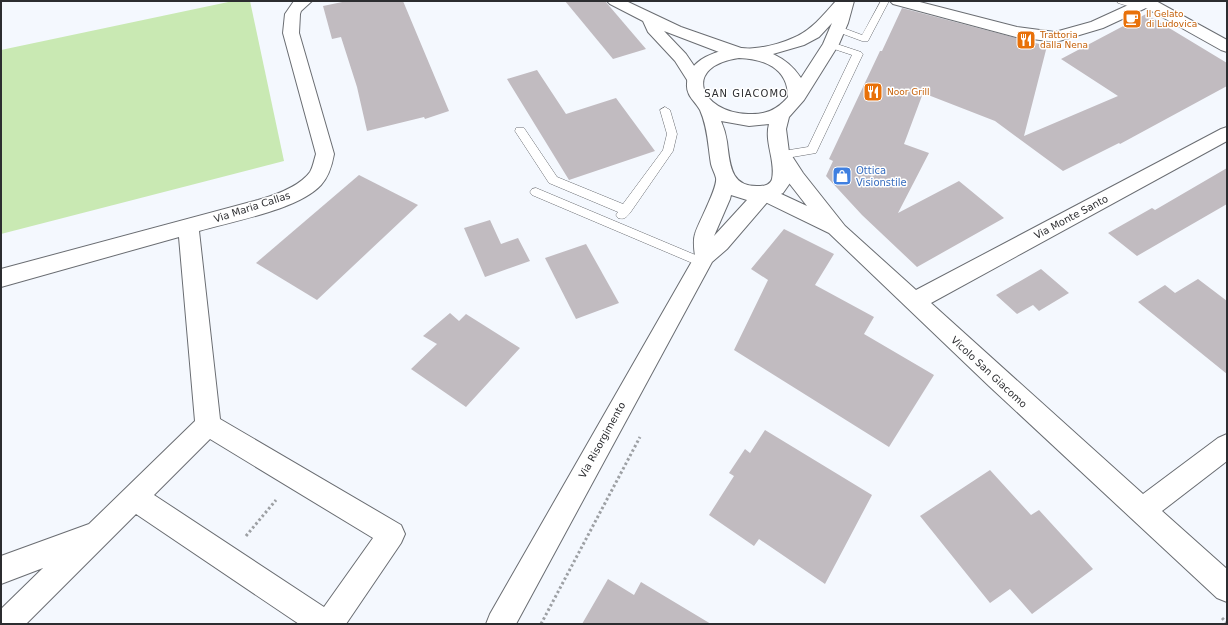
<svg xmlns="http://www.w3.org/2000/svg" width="1228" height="625" viewBox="0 0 1228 625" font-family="'DejaVu Sans',sans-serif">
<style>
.green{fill:#c9e9b3}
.building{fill:#c1bbc0}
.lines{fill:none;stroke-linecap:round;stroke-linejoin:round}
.service-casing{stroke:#6a6d72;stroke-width:1}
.minor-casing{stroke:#6a6d72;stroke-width:2}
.tertiary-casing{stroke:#6a6d72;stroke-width:2}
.secondary-casing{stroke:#6a6d72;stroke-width:2}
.path{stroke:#9da0a4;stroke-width:3;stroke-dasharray:2.5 2.5;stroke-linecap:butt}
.service{fill:#fff;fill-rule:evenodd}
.minor{fill:#fff;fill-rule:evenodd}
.tertiary{fill:#fff;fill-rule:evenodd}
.secondary{fill:#fff;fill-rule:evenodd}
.labels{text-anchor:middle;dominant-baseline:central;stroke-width:3;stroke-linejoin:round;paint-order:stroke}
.far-food-label{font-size:9px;fill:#c56008;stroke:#fff;text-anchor:start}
.far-quarter-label{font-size:10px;letter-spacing:1px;fill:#2c2d30;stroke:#fff}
.shop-label{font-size:10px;fill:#366cbe;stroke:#fff;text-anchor:start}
.street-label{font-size:10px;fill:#2c2d30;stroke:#fff}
</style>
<rect width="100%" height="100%" fill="#f4f8fe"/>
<polygon class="green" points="233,1 250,1 284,161 1,234 1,50"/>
<g class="building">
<polygon points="347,1 403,1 449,111 425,119 424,117 367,131 357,87 341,37 332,39 323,6"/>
<polygon points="565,1 605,1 646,49 613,59"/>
<polygon points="902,8 1047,46 1024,136 1118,96 1061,59 1146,14 1227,63 1227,86 1120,144 1119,143 1063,171 995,121 923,93 904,144 929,153 898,213 959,181 1004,218 917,267 862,215 826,176 833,161 829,159 880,51 882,51"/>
<polygon points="537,70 566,114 616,98 655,151 569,180 507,79"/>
<polygon points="1227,168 1227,204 1137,256 1108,233 1152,208 1155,210"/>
<polygon points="359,175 418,205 317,300 256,263"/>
<polygon points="490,220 501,244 518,238 530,261 485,277 464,228"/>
<polygon points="784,229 834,254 815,285 874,317 864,334 934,375 889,447 734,350 768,280 751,269"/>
<polygon points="586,244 619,303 576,319 545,258"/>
<polygon points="1041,269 1069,293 1039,311 1033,305 1017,314 996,295"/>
<polygon points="1198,279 1227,301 1227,374 1138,302 1165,285 1175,293"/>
<polygon points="450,313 459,321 466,314 520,348 466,407 411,369 437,344 423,336"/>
<polygon points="765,430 872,495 825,584 759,539 754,546 709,515 734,476 729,473 745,449 750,453"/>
<polygon points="990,470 1031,515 1039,510 1093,569 1032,614 1010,589 990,603 920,516"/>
<polygon points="608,579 634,595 641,582 711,624 582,624"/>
</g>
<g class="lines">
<defs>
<g id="service">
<polygon points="881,1 889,1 868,41 862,41 835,31 833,29 838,26 862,35"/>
<path d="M 1117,1 C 1125,1 1136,0 1143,6 L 1138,9 L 1118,3 Z"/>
<polygon points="831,42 861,52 863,54 816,153 781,159 777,158 776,155 777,152 808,147 852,55 828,47 826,45"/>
<path d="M 665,107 L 670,110 L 677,134 L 673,151 L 630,213 C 626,217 625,220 618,218 L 616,215 L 618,212 L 549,183 L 515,131 L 516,128 L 524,128 L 557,177 L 623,204 L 663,150 L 667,134 L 660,110 Z"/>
<polygon points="536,188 705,259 707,262 705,265 701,267 697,265 532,195 530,192 532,189"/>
</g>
<g id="minor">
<path d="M 294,1 L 312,1 L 301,11 L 300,14 L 299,33 L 334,154 C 332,165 329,176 321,185 C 298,210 232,221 199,231 L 220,419 L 401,525 L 405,534 L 401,543 L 346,624 L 299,624 L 136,514 L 26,624 L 1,624 L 1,609 L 43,568 L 1,584 L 1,556 L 89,524 L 195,421 L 179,237 L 1,287 L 1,269 L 258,200 C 275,195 299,187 310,172 C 313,167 314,160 316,154 L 283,33 L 285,14 ZM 210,439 L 373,538 L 324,607 L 154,495 Z"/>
<polygon points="890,1 916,1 1017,27 1055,32 1091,22 1137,1 1156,1 1227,40 1227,52 1221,50 1146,8 1103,28 1056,42 1016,37 893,4"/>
<polygon points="1227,127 1227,141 931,303 1143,494 1218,438 1227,434 1227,461 1162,511 1227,569 1227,602 1217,598 989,386 829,233 757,198 754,193 757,188 764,186 807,206 789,183 772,155 774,150 781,149 788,150 803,173 845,226 916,290 1221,129"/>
</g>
<polygon id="tertiary" points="607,1 626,1 681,27 744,49 746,53 744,57 738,58 732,57 664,31 686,54 703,79 701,83 695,84 689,83 675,61 648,32 643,21 610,4"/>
<path id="secondary" d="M 836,1 L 854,1 L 848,23 L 839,44 L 804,100 L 789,117 L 786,129 L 791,168 L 790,183 L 783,193 L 770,199 L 727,249 L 712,262 L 516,624 L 486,624 L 490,614 L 695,256 C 694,249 693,240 695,234 C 698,223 718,188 716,178 C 715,173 712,169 711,164 C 708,146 708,128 700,110 C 695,101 686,96 687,84 C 687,59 719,49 740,48 C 745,48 750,49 755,48 C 767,47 782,43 793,38 C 811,31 823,15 836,1 ZM 832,23 L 823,44 L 801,78 C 793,66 785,60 773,54 L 804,45 L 819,37 ZM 739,58 C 764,59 788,68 788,97 C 777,110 765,115 748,114 C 699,112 682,66 739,58 ZM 721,121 L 749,126 L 769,124 C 764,142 776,161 772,179 C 771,184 765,186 760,186 C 730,188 730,164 727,142 C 726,135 724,128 721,121 ZM 731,195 L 747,200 L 714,236 L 730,199 Z"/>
</defs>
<use href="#service" class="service-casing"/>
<use href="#minor" class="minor-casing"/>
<use href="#tertiary" class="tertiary-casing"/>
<use href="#secondary" class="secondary-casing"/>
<g class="path">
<polyline points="246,536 276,500"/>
<polyline points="1222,618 1227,623"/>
<polyline points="541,624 640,437"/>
</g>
<use href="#service" class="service"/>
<use href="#minor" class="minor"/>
<use href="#tertiary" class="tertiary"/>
<use href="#secondary" class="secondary"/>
</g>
<defs>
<symbol id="cafe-square" viewBox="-11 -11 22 22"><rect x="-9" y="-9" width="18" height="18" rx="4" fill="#e8710a" stroke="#fff"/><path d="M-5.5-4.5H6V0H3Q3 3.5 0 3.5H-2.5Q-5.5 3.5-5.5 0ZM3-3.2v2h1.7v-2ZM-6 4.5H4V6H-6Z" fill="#fff"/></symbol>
<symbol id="restaurant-square" viewBox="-11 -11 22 22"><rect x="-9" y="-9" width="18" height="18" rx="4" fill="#e8710a" stroke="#fff"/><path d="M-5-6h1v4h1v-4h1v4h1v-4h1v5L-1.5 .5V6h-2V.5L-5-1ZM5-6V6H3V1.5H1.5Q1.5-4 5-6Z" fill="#fff"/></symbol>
<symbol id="shop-square" viewBox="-11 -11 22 22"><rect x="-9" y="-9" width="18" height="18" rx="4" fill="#3f7fe0" stroke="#fff"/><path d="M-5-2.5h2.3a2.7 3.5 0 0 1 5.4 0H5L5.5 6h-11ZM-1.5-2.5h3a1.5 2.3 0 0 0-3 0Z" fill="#fff"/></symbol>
</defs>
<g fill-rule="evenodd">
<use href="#cafe-square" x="1121" y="8" width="22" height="22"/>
<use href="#restaurant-square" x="1015" y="29" width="22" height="22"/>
<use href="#restaurant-square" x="862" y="81" width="22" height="22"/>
<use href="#shop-square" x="831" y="165" width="22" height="22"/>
</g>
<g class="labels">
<g class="far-food-label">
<text x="1146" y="14">Il Gelato<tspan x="1146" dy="10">di Ludovica</tspan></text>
<text x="1040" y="35">Trattoria<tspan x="1040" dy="10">dalla Nena</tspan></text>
<text x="887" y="92">Noor Grill</text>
</g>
<g class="far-quarter-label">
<text x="746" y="93">SAN GIACOMO</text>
</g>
<g class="shop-label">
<text x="856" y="170">Ottica<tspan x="856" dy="12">Visionstile</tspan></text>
</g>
<g class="street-label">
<text transform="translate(252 207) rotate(-18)">Via Maria Callas</text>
<text transform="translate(1071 217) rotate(-28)">Via Monte Santo</text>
<text transform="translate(989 372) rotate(43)">Vicolo San Giacomo</text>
<text transform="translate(602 440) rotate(-61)">Via Risorgimento</text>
</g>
</g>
<rect width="1228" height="625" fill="none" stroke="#2c2d30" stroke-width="4"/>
</svg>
